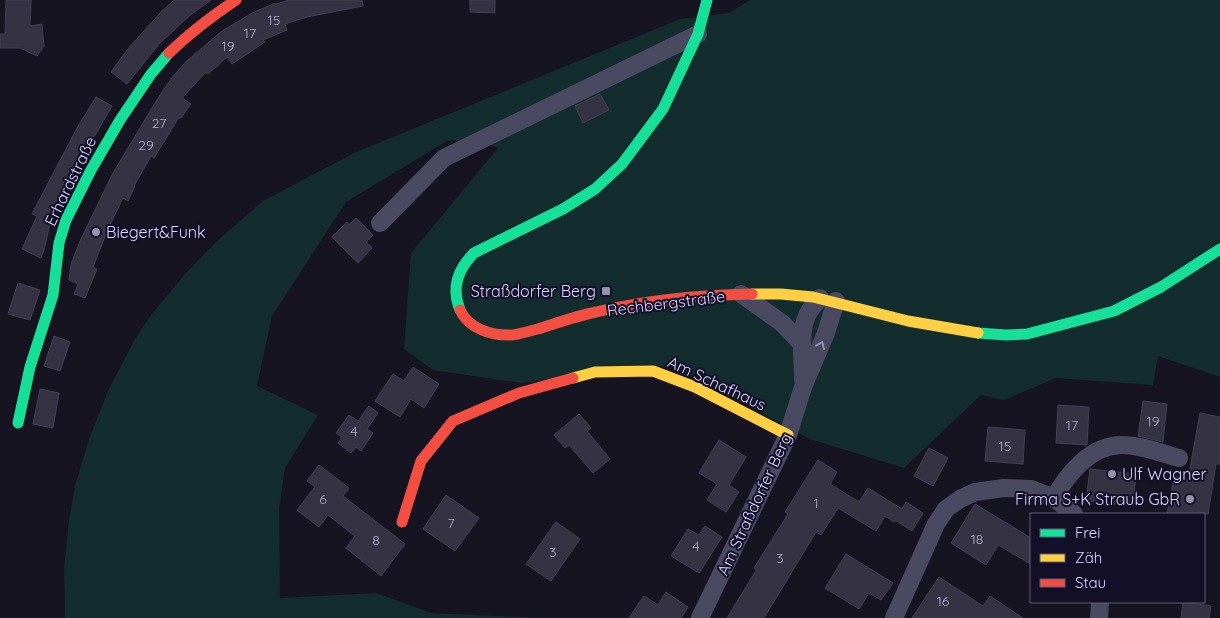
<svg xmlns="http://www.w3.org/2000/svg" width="1220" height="618" viewBox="0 0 1220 618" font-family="Quicksand,sans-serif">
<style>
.green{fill:#132c2d}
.building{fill:#343243;stroke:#433f54}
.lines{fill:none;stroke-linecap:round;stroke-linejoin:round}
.street{stroke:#4a4962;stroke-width:18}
.fast{stroke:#16e098;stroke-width:11}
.slow{stroke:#ffcf43;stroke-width:11}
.jam{stroke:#f24e42;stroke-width:11}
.oneway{stroke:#928eb0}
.poi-dot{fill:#9591b1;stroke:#130f26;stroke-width:2}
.labels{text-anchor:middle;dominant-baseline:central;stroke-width:4;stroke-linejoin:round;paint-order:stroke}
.number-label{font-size:14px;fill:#b0acd0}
.street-label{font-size:16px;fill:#d9d4ff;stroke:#130f26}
.poi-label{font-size:16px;fill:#d9d4ff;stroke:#130f26;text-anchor:start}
</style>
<rect width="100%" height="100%" fill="#161421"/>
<polygon class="green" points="750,0 1220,0 1220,377 1158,356 1153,385 1056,378 1004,400 981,395 904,468 810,439 671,366 521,383 433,370 404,349 411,253 498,148 475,139 447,141 346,202 272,316 257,386 318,415 285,468 279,509 280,598 376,593 431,613 546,618 65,618 64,568 69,520 75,486 89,439 108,391 135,339 151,315 185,274 217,241 263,201 354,153 680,19 729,13"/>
<g class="building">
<polygon points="6,0 31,0 30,26 42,24 44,46 37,56 20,48 0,48 0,34 5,34"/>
<polygon points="174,0 211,0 189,16 159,44 127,84 111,72 127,50 161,12"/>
<polygon points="289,0 362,0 363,6 307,17 285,24 287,30 263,40 265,42 232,64 227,57 208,74 206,72 182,98 191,104 181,118 179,117 154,158 151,156 134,186 135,186 128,201 123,198 108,229 93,267 97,269 85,298 74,294 78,284 69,280 71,264 81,239 113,173 158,98 174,75 187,61 222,31 254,12 276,3 276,4"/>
<polygon points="470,0 495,0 495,13 470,12"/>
<polygon points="600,94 609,110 583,123 575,106"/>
<polygon points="96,97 112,106 79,163 57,205 50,224 44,250 41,258 22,249 37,216 32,214 77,128"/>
<polygon points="356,218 373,235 366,242 372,248 358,263 332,237 347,222 349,225"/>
<polygon points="18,283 40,290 30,320 8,314"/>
<polygon points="54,336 70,342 60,371 44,366"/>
<polygon points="413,367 439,384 424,408 411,399 400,417 375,401 393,374 404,381"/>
<polygon points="40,389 59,393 53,428 33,424"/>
<polygon points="1143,401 1167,404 1163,442 1138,436"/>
<polygon points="1058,405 1089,407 1087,445 1056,443"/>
<polygon points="369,406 378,413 367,429 373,433 361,451 356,447 351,453 338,443 342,437 336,433 349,415 358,421"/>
<polygon points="1200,413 1220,417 1220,464 1216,464 1208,514 1167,514 1174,476 1188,479"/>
<polygon points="579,414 591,428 587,431 610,459 593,473 569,445 565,448 554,435"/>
<polygon points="988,427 1025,430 1023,464 985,461"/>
<polygon points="719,440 746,457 729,485 739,492 726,512 707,500 717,484 699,473"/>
<polygon points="929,448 948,458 933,486 914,476"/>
<polygon points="818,460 837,472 830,484 859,502 868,488 902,509 906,502 923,513 912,531 895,520 894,522 885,516 876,531 838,508 821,535 816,532 764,618 727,618 757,569 754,568 788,514 785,512"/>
<polygon points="319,465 349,488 343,496 405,544 381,576 346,548 355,536 328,515 319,527 297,510 315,487 307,481"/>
<polygon points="1090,469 1136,474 1133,506 1086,501"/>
<polygon points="446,495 479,518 455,551 423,529"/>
<polygon points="975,504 1031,538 1031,564 998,545 986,565 951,543"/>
<polygon points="556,522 580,539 551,581 526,564"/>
<polygon points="705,526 722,537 699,573 671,556 688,529 699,535"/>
<polygon points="846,554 893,583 881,600 869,593 859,609 825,588"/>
<polygon points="939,577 983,606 990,596 1023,618 912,618"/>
<polygon points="666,592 688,607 681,618 629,618 644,596 658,605"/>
<polygon points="1183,602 1211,606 1209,618 1181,618"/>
</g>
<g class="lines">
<g class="street">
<polyline points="380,223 444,158 698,34"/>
<polyline points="741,294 782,323 802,344"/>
<path d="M 803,379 C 803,358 798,328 810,310 C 813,305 817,302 820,298"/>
<path d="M 1054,498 C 1068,473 1091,445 1122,445 C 1141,445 1161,453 1179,458"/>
<polyline points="700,618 788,435 803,387 826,333 836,301"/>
<polyline points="894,618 936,524 946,509 960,499 975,492 1004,488 1031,489 1054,498 1074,514"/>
<polyline points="1099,618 1100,602"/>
</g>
<g class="fast">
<path d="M 460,310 C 451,288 458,269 474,253 L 563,209 L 595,189 L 622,164 L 663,109 L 698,34 L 707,0"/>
<polyline points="978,333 1006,335 1027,334 1114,311 1161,287 1220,249"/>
<polyline points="18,423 30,367 53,295 59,243 66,220 91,170 120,120 151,74 169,53"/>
</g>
<g class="slow">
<polyline points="752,294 781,294 813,297 908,321 978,333"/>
<polyline points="573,378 595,372 653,371 695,387 788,435"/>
</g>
<g class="jam">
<path d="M 169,53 C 190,33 212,16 236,0"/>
<path d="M 460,310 C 469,329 492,336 512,335 C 520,334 529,331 538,329 C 557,323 576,316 596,312 C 647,300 700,295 752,294"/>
<polyline points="402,522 421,461 453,421 519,393 573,378"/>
</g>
</g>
<defs><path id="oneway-chevron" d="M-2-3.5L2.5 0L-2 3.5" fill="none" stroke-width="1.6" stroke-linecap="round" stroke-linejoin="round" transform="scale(1.25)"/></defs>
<use class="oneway" href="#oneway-chevron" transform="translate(821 345) rotate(-67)"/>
<g class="poi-dot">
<circle cx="96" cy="232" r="5"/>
<rect x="601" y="286" width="10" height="10" rx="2.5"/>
<circle cx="1112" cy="474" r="5"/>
<circle cx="1190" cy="499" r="5"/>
</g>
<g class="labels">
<g class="number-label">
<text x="274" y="20">15</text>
<text x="250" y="33">17</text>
<text x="228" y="46">19</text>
<text x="159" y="123">27</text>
<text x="146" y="145">29</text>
<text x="1153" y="421">19</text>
<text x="1072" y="425">17</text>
<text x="354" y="431">4</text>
<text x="1005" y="446">15</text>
<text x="323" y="499">6</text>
<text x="816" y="503">1</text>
<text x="451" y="523">7</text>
<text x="977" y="539">18</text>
<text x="376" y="540">8</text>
<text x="696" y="546">4</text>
<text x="553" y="552">3</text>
<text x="780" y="558">3</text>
<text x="943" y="601">16</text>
</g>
<g class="street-label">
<text transform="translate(70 181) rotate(-64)">Erhardstraße</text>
<text transform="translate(666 303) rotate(-7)">Rechbergstraße</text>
<text transform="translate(717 383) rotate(25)">Am Schafhaus</text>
<text transform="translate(754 504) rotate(-65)">Am Straßdorfer Berg</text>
</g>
<g class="poi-label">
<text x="106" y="232">Biegert&amp;Funk</text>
<text x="596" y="291" text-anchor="end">Straßdorfer Berg</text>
<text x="1122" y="474">Ulf Wagner</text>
<text x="1180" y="499" text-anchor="end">Firma S+K Straub GbR</text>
</g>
</g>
<rect x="1030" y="513" width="175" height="90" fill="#130f26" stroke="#625e7d"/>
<rect x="1040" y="529" width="25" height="8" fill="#16e098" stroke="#625e7d"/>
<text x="1075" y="538" font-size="15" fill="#d9d4ff">Frei</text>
<rect x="1040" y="554" width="25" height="8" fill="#ffcf43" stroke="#625e7d"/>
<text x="1075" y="563" font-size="15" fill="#d9d4ff">Zäh</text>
<rect x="1040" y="579" width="25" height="8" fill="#f24e42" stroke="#625e7d"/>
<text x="1075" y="588" font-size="15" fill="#d9d4ff">Stau</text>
</svg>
